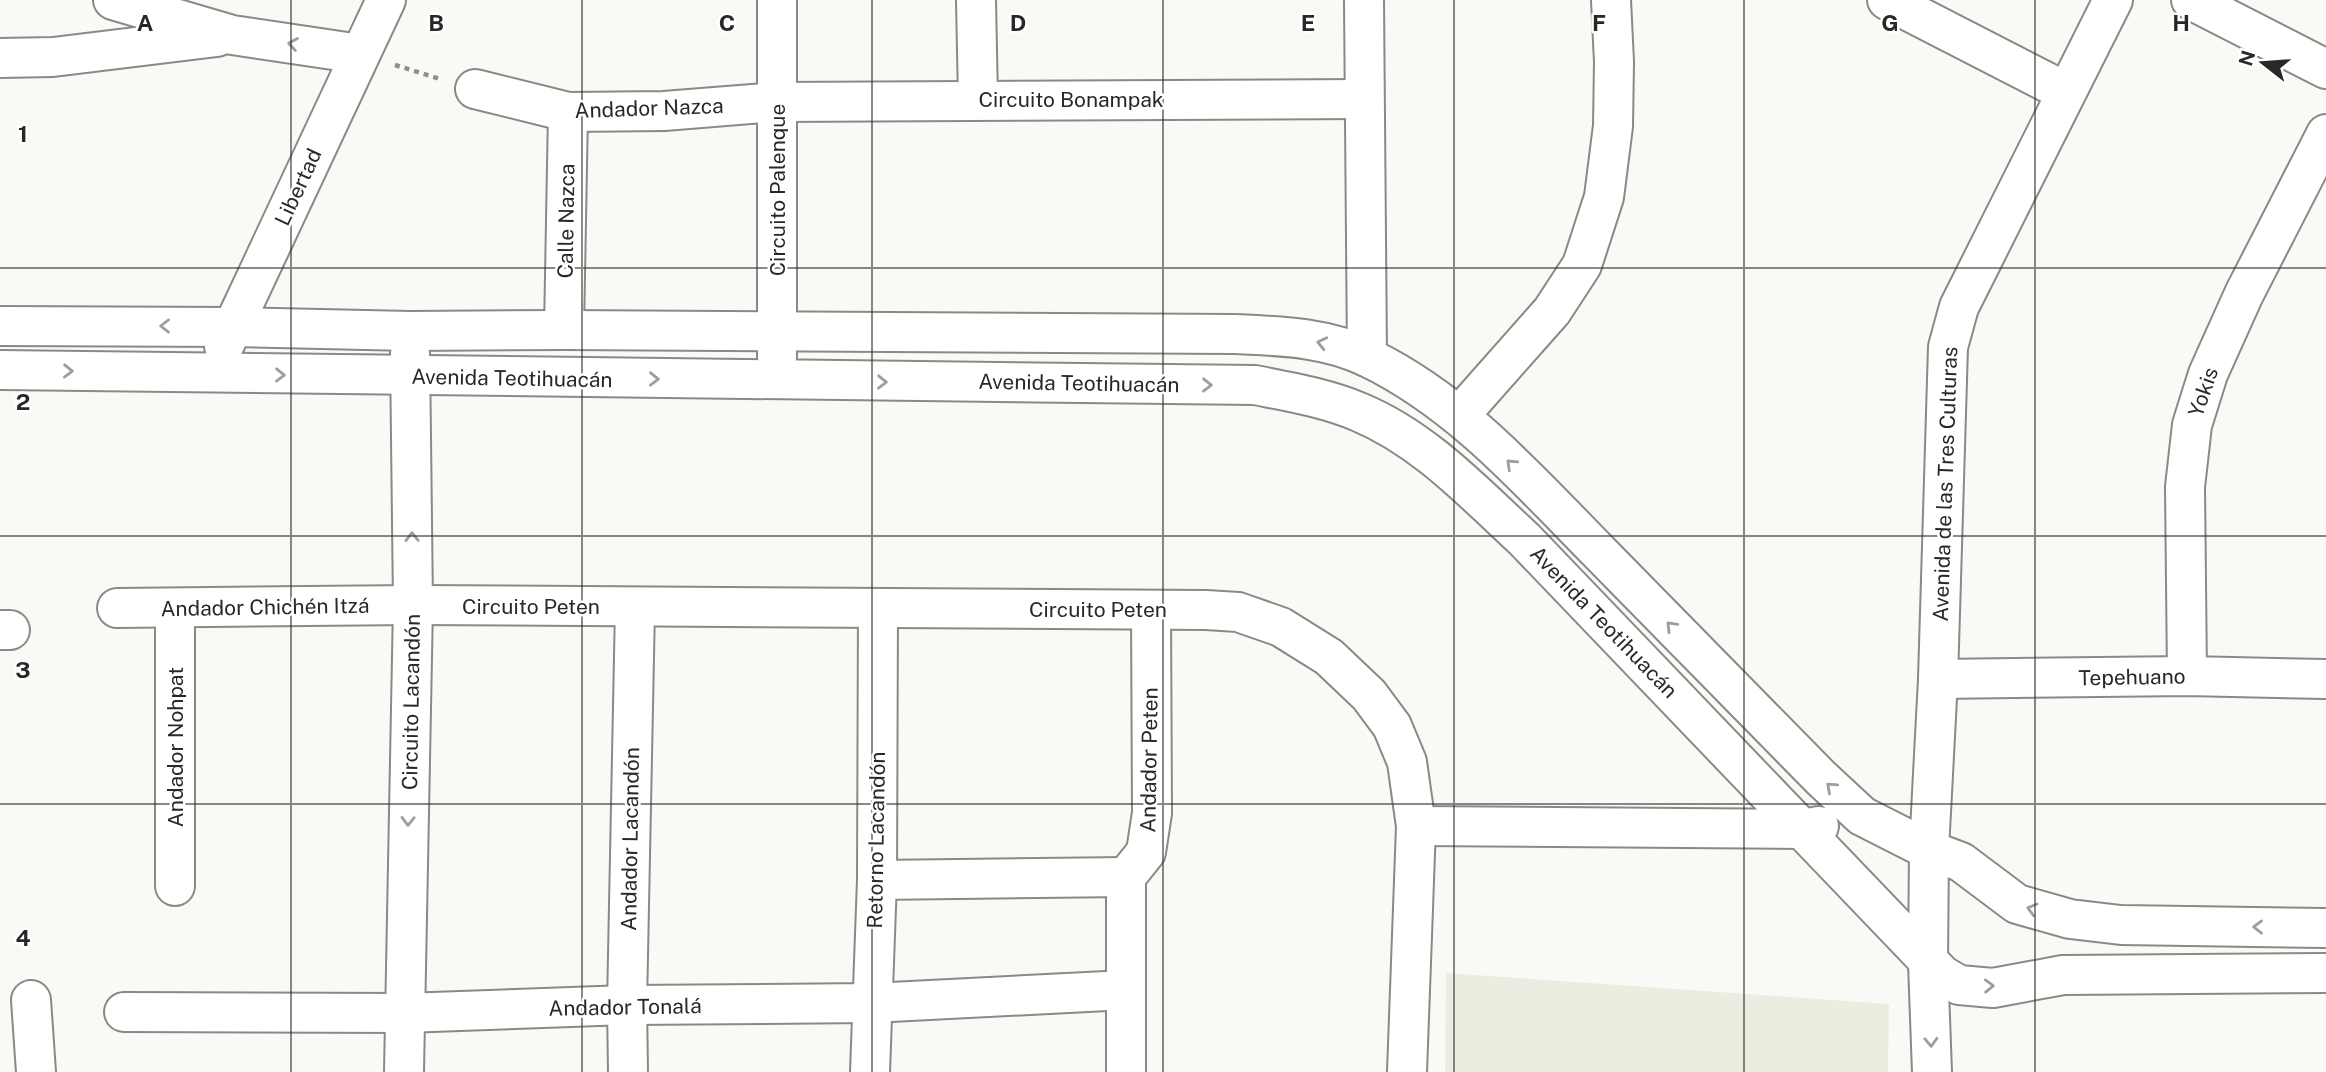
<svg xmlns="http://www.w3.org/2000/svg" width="2326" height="1072" viewBox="0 0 2326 1072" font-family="'Public Sans',sans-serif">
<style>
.built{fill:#ebede1}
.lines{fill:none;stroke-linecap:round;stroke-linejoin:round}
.minor-casing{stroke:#898a85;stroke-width:42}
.path{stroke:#8e8e8b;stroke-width:4.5;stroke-dasharray:5 5;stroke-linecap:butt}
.minor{stroke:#fff;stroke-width:38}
.oneway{stroke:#9e9e9d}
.grid{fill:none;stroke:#282826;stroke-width:2;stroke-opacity:0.55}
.labels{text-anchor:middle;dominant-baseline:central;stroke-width:5;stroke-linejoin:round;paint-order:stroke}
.street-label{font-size:21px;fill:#282826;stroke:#fff}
.grid-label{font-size:23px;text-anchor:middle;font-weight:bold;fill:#282826;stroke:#fff;stroke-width:5;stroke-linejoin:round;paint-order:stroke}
</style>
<rect width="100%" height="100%" fill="#f9faf5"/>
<polygon class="built" points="1446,973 1889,1004 1888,1072 1445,1072"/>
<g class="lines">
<defs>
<g id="minor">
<polyline points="113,0 232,35 360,54"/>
<polyline points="976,0 978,100"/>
<polyline points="1364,0 1367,357"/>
<polyline points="1887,0 2066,92"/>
<polyline points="2191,0 2326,69"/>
<polyline points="0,58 53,57 217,37"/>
<polyline points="475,89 568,112 664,111 777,102 1364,99"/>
<path d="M 0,326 L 233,327 L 410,331 L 564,330 L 1234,334 C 1280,336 1327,337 1369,358 C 1460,402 1529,481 1599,552 C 1673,627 1747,703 1821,778 L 1862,816 L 1929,850 L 1961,862 L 2017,904 L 2070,919 L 2121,925 L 2326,928"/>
<polyline points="564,330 568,112"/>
<polyline points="224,346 386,0"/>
<polyline points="777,357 777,0"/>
<path d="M 0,370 L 1255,385 C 1290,392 1326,398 1359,412 C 1424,439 1473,492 1524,539 L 1942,975 L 1959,985 L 1993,988 L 2063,975 L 2326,973"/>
<polyline points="1460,415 1552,311 1582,265 1604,197 1613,126 1614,62 1611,0"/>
<polyline points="117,608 413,605 1206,610 1238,612 1281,627 1329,657 1369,695 1392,726 1407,762 1416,826 1407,1072"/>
<polyline points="0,630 10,630"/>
<polyline points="2187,676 2185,487 2192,425 2208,374 2244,294 2326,134"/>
<polyline points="1938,679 2187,676 2326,679"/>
<polyline points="1416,826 1803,829 1819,826"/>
<polyline points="877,880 1126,877"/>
<polyline points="175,886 175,608"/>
<polyline points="31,1000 36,1072"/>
<polyline points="124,1012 404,1013 627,1005 871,1003 1126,990"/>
<polyline points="404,1072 413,605 410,353"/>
<polyline points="628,1072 627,1005 635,607"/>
<polyline points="870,1072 877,880 878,608"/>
<polyline points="1126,1072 1126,877 1146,852 1152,813 1151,610"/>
<polyline points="1932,1072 1928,963 1929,850 1938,679 1948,347 1959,307 2113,0"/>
</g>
</defs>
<use href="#minor" class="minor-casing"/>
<polyline class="path" points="395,65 440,79"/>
<use href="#minor" class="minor"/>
</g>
<defs><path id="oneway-chevron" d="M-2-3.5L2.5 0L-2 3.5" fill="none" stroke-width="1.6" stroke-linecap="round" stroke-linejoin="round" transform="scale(1.75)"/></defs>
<g class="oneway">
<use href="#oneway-chevron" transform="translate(293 44) rotate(-171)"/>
<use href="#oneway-chevron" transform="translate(165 326) rotate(-180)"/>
<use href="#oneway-chevron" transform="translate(1322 343) rotate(-167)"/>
<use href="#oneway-chevron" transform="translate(68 371) rotate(1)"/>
<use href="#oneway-chevron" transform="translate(280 375) rotate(1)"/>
<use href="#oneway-chevron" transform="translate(654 379) rotate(1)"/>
<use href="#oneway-chevron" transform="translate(882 382) rotate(1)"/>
<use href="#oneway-chevron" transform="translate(1207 385) rotate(1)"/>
<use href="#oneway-chevron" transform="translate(1511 464) rotate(-137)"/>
<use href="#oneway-chevron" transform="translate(412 537) rotate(-91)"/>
<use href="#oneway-chevron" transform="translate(1671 626) rotate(-134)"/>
<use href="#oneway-chevron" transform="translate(1831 787) rotate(-138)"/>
<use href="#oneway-chevron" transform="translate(408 821) rotate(91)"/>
<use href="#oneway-chevron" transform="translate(2032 909) rotate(-165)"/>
<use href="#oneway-chevron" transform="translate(2258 927) rotate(-179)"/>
<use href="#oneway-chevron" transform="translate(1989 986) rotate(-1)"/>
<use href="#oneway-chevron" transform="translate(1931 1042) rotate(88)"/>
</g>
<path class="grid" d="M 291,0 L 291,1072M 582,0 L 582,1072M 872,0 L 872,1072M 1163,0 L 1163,1072M 1454,0 L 1454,1072M 1744,0 L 1744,1072M 2035,0 L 2035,1072M 0,268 L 2326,268M 0,536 L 2326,536M 0,804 L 2326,804"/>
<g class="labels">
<g class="street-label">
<text x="1071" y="99">Circuito Bonampak</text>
<text transform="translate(649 108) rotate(-2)">Andador Nazca</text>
<text transform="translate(298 187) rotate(-65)">Libertad</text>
<text transform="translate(777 190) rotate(-90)">Circuito Palenque</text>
<text transform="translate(566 221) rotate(-89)">Calle Nazca</text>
<text transform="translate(512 378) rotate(1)">Avenida Teotihuacán</text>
<text transform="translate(1079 383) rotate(1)">Avenida Teotihuacán</text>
<text transform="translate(2203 392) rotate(-71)">Yokis</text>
<text transform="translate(1945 484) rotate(-88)">Avenida de las Tres Culturas</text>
<text x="531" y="606">Circuito Peten</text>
<text transform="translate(265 607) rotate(-1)">Andador Chichén Itzá</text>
<text x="1098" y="609">Circuito Peten</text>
<text transform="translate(1604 622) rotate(46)">Avenida Teotihuacán</text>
<text transform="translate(2132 677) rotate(-1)">Tepehuano</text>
<text transform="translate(411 702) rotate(-89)">Circuito Lacandón</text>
<text transform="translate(175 747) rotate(-90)">Andador Nohpat</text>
<text transform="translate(1149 760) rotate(-89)">Andador Peten</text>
<text transform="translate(630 839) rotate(-89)">Andador Lacandón</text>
<text transform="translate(876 840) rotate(-89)">Retorno Lacandón</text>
<text transform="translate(625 1007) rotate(-1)">Andador Tonalá</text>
</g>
</g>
<g class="grid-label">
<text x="145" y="31">A</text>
<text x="436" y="31">B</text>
<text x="727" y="31">C</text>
<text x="1018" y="31">D</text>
<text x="1308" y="31">E</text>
<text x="1599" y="31">F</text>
<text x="1890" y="31">G</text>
<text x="2181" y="31">H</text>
<text x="23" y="142">1</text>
<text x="23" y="410">2</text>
<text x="23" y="678">3</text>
<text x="23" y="946">4</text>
</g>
<g transform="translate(2263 63) rotate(287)" stroke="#ffffff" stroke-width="5" paint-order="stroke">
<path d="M0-5L12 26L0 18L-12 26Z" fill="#282826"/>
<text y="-10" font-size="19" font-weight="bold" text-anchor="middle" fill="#282826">N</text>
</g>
</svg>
